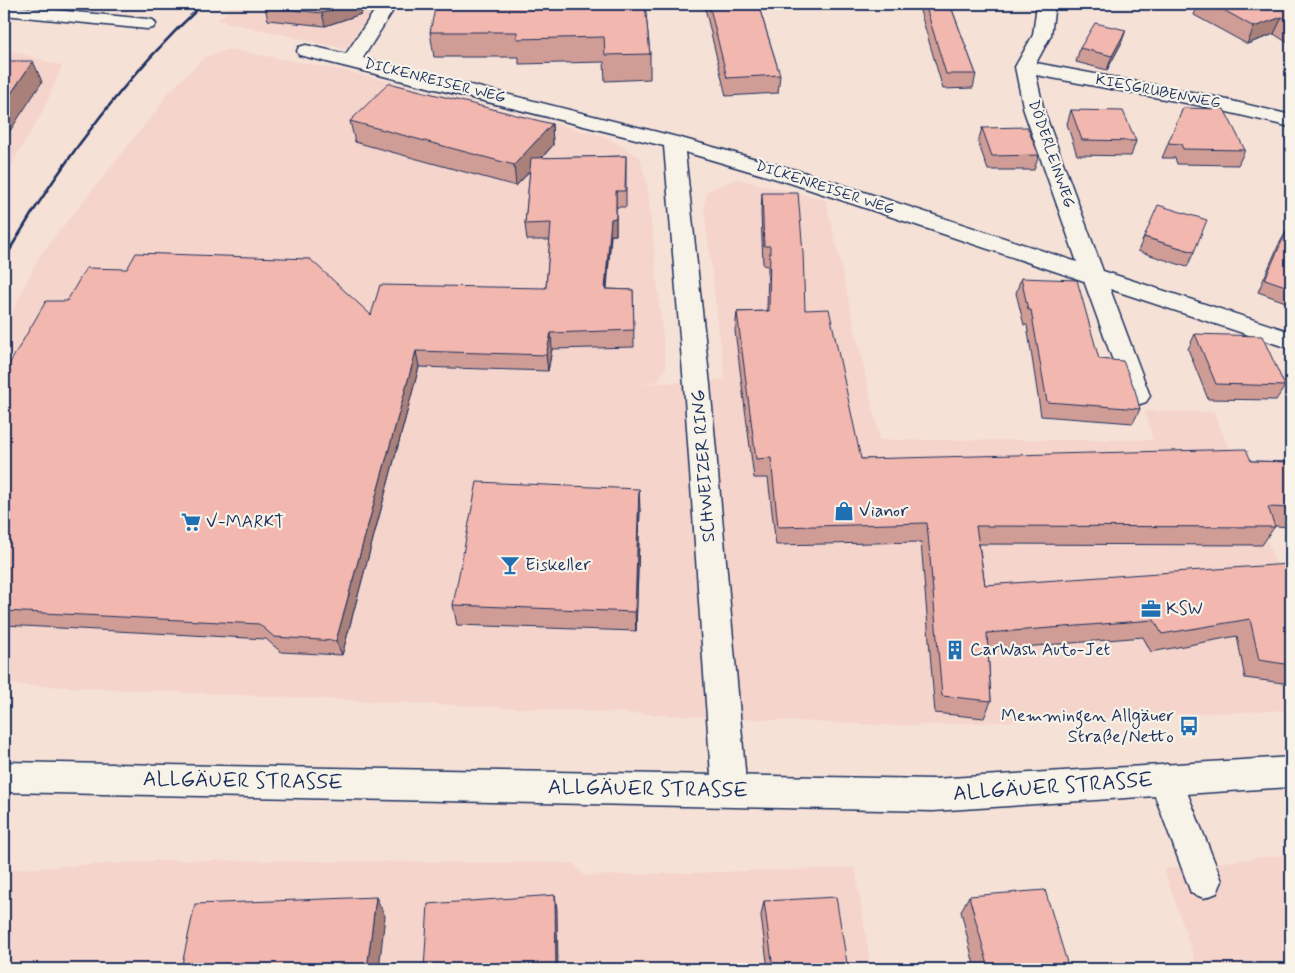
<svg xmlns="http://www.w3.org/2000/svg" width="1295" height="973" viewBox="0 0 1295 973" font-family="Mynerve,sans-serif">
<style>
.built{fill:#f5d4cb}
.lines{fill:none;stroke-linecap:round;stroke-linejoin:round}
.minor-casing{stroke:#1b2f5e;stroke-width:3}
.major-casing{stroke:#1b2f5e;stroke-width:3}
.minor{fill:#f7f3e8;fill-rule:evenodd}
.major{fill:#f7f3e8;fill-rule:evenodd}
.rail-far1{stroke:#1b2f5e;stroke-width:2.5}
.rail{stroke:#1b2f5e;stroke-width:4}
.wall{fill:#d09d96;stroke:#1b2f5e}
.shaded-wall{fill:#a9807a;stroke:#1b2f5e}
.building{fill:#f2b7ae;stroke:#1b2f5e}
.labels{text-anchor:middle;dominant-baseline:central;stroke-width:4.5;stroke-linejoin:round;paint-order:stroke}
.far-street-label{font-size:15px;fill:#1b2f5e;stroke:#f7f3e8}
.street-label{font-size:18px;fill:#1b2f5e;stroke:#f7f3e8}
.poi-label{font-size:18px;fill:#1b2f5e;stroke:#f7f3e8;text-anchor:start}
.near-street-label{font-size:21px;fill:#1b2f5e;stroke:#f7f3e8}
</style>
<rect width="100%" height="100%" fill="#f6e1d7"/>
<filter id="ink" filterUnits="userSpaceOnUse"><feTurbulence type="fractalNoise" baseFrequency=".02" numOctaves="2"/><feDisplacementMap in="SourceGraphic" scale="10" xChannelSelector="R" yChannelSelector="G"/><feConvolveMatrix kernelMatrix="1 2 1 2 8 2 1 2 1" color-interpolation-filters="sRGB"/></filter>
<g filter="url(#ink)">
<g class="built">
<polygon points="235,4 376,4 367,23 346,49 218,20"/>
<polygon points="230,49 346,71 604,136 640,157 648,190 666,367 658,381 641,384 725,380 704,207 707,191 737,179 826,200 880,440 1153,440 1145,411 1214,412 1291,599 1291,710 901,726 4,684 4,328 40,255 160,106 166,95 205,57"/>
<polygon points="4,51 12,51 62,66 43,111 4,177"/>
<polygon points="1291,854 1291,969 1198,969 1164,869"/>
<polygon points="170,860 572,863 585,876 855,868 871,969 4,969 4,870"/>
</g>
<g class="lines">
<defs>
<g id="minor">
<polygon points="379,4 397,4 363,58 681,138 806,173 1077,262 1024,111 1015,67 1033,35 1037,4 1055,4 1051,35 1036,63 1202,94 1291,115 1291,127 1202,106 1036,75 1044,111 1103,271 1291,332 1291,349 1110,289 1150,396 1146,402 1137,405 1128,402 1084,281 790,183 685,152 710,385 745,770 746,790 741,801 729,806 717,801 712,790 684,385 664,146 299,55 297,51 299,47 306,45 346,54"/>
<polygon points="4,5 147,19 153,20 156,24 153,28 147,29 4,15"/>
<polygon points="1166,764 1178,769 1222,881 1217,893 1204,898 1191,893 1149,780 1154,769"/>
</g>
<polygon id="major" points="1291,757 1291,787 933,811 4,792 4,762 933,779"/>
</defs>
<use href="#minor" class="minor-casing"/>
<use href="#major" class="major-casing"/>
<use href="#minor" class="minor"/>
<use href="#major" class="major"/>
<path class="rail-far1" d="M 10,249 C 64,158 126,76 203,4"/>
<polyline class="rail" points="4,259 11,247"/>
</g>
<g class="wall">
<polygon points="268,4 366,4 361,14 325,26 268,20 265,7"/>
<polygon points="645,4 650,54 650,79 605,81 604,62 519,64 519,57 434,57 430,32"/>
<polygon points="704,4 758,4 780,75 778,93 726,96"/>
<polygon points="918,4 950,4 976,74 973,88 943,89"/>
<polygon points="1198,4 1291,4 1291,45 1274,34 1247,44 1194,15"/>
<polygon points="1121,44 1107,70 1076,62 1080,48"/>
<polygon points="1183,108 1245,150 1238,165 1177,164 1175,158 1162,158"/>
<polygon points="1071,110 1136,141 1131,156 1077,155 1067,124"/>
<polygon points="350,121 552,124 553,145 542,158 626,156 626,207 616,207 616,235 611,235 607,289 633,290 634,347 552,349 548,371 419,367 342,655 281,652 266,639 4,625 4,373 371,315 546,288 550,240 527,240 525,224 530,171 516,186 355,142"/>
<polygon points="982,128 1039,155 1034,170 988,170 978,142"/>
<polygon points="762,193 805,310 861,459 1251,461 1291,462 1291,527 1275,526 1262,545 979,544 985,585 1291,570 1291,684 1245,678 1237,636 1151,652 1143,637 988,650 991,701 984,718 935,713 921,542 776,545 768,478 754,478 735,331 737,312 767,311 768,266 763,265 761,212"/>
<polygon points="1286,232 1290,241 1291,242 1291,304 1258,292 1278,246"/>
<polygon points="1144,237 1194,252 1187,267 1138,251"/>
<polygon points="1021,278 1099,359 1140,409 1133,423 1041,416 1027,325 1024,325 1016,293"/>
<polygon points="1195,334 1285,386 1276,400 1208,399 1188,349"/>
<polygon points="640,509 636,631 457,625 453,605"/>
<polygon points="969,896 1069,969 975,969 961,911"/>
<polygon points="764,901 848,969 768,969 761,916"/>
</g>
<g class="shaded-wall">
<polygon points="350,4 366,4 361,14 325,26 322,13"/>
<polygon points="1282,17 1274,34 1247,44 1254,27"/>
<polygon points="1126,30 1121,44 1107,70 1112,56"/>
<polygon points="33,61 42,82 4,140 4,104"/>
<polygon points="552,124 553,145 516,186 514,165"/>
<polygon points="616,191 616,235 611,235 605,305 605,289 611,219"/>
<polygon points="551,333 552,349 548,371 546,355"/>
<polygon points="416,351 419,367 342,655 336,641"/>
<polygon points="639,489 640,509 636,631 635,612"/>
<polygon points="555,895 557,909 558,969 556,969"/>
<polygon points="376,897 385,916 379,969 367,969"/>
</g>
<g class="building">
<polygon points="268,4 350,4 322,13 265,7"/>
<polygon points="436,4 645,4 650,54 605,55 604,37 517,39 517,32 430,32"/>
<polygon points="709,4 758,4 780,75 727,78"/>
<polygon points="925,4 950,4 976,74 946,74"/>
<polygon points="1213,4 1291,4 1291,22 1282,17 1254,27"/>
<polygon points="1095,23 1126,30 1112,56 1080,48"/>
<polygon points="4,61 33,61 4,104"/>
<polygon points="389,83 552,124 514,165 350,121"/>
<polygon points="1183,108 1224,109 1245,150 1183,149 1181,144 1168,143"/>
<polygon points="1071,110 1123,111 1136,141 1082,140"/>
<polygon points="1027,127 1039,155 992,156 982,128"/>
<polygon points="626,156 625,191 616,191 616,218 611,219 605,289 633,290 634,330 551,333 546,355 416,351 336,641 274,637 259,624 4,611 4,373 46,301 67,301 86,268 127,269 136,253 310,259 371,315 380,285 546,288 551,223 525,224 531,158"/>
<polygon points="762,193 798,193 803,253 805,310 829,309 861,459 1246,449 1251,461 1291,462 1291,508 1268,507 1275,527 976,526 985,585 1289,564 1291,570 1291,665 1259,660 1250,619 1162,634 1154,620 987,633 991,701 942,696 927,523 778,527 771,458 756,459 737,312 769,311 770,246 764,246"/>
<polygon points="1158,205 1207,220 1194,252 1144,237"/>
<polygon points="1286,232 1290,241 1291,242 1291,288 1265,279"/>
<polygon points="1021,278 1077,280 1099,359 1123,361 1135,390 1140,409 1047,402 1031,310 1028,310"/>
<polygon points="1195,334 1262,336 1285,386 1216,384"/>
<polygon points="477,482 639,489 635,612 453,605"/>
<polygon points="1045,890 1069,969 989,969 969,896"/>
<polygon points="555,895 556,969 424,969 428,904"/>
<polygon points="376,897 367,969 181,969 195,904"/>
<polygon points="836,897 848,969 773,969 764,901"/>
</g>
</g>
<defs>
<symbol id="shop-bare" viewBox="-9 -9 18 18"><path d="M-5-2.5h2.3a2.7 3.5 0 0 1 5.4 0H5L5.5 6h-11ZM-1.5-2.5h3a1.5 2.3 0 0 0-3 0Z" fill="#1f6fb2" stroke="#f7f3e8" stroke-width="2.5" paint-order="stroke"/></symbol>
<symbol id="supermarket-bare" viewBox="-9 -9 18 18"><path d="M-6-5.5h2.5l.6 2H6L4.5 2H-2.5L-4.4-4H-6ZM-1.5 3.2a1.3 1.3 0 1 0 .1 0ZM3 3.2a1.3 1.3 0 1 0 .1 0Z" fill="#1f6fb2" stroke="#f7f3e8" stroke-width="2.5" paint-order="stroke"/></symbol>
<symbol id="bar-bare" viewBox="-9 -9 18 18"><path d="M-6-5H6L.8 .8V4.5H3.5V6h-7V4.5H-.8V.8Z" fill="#1f6fb2" stroke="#f7f3e8" stroke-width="2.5" paint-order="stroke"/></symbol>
<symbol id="office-bare" viewBox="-9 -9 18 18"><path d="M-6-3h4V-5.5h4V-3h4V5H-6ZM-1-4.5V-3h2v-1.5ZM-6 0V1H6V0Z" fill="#1f6fb2" stroke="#f7f3e8" stroke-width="2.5" paint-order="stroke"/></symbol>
<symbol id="building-bare" viewBox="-9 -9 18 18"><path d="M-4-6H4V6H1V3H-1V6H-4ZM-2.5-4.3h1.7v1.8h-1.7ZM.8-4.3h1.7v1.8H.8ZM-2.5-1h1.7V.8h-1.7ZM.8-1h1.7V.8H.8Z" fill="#1f6fb2" stroke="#f7f3e8" stroke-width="2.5" paint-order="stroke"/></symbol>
<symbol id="bus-bare" viewBox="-9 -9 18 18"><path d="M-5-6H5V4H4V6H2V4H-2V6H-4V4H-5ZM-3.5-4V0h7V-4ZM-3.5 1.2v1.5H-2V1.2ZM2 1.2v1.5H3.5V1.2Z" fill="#1f6fb2" stroke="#f7f3e8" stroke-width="2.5" paint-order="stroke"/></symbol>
</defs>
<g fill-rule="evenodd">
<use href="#shop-bare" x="830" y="497" width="28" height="28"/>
<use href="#supermarket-bare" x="177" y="508" width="28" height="28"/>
<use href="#bar-bare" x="496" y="551" width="28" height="28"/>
<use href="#office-bare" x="1137" y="595" width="28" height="28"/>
<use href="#building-bare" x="941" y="636" width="28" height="28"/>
<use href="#bus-bare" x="1175" y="712" width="28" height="28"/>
</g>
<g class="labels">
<g class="far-street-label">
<text transform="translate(435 81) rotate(14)">DICKENREISER WEG</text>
<text transform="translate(1158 92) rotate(11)">KIESGRUBENWEG</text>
<text transform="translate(1051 154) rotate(71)">DÖDERLEINWEG</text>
<text transform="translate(825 188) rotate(18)">DICKENREISER WEG</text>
</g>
<g class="street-label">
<text transform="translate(704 466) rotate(-94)">SCHWEIZER RING</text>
</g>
<g class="poi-label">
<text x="859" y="511">Vianor</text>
<text x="206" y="522">V-MARKT</text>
<text x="525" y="565">Eiskeller</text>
<text x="1166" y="609">KSW</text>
<text x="970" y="650">CarWash Auto-Jet</text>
<text x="1174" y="716" text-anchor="end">Memmingen Allgäuer<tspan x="1174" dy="21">Straße/Netto</tspan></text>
</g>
<g class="near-street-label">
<text transform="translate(243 781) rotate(1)">ALLGÄUER STRASSE</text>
<text transform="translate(1053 787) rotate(-4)">ALLGÄUER STRASSE</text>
<text transform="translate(648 789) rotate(1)">ALLGÄUER STRASSE</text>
</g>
</g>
<rect width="1295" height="973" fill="none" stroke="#f7f3e8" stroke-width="20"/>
<rect x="10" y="10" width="1275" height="953" fill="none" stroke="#1b2f5e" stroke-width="2" filter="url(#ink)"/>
</svg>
